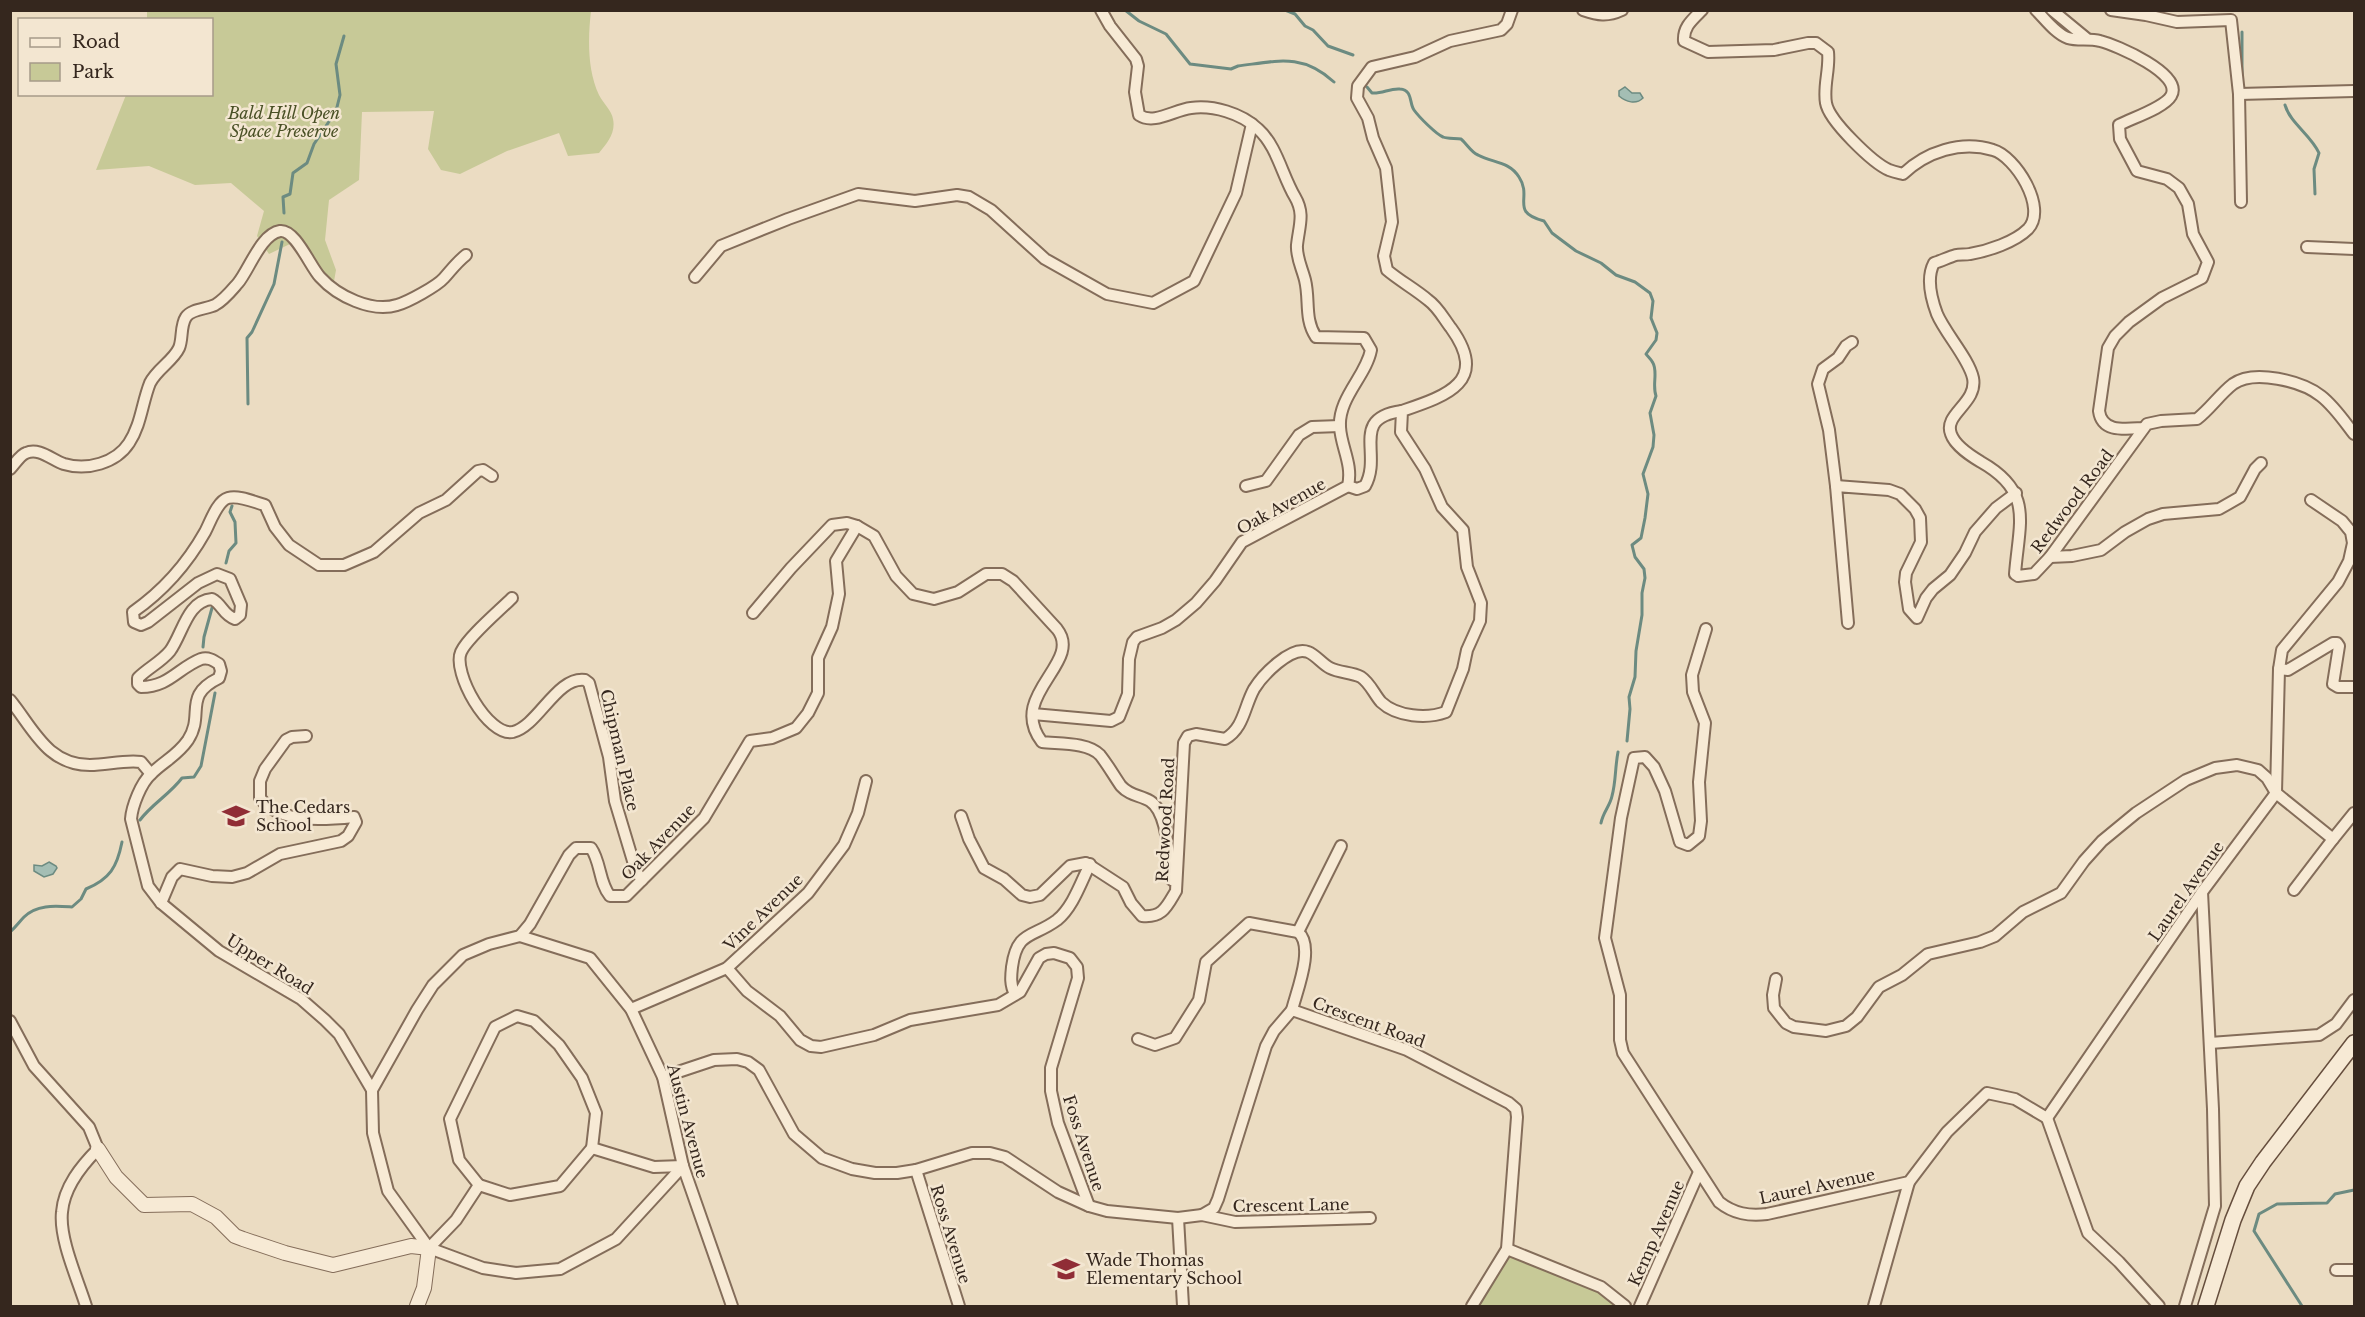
<svg xmlns="http://www.w3.org/2000/svg" width="2365" height="1317" viewBox="0 0 2365 1317" font-family="'Libre Baskerville',serif">
<style>
.green{fill:#c7c997}
.water{fill:#a4beb4;stroke:#6c8b81;stroke-width:1.5}
.lines{fill:none;stroke-linecap:round;stroke-linejoin:round}
.stream{stroke:#6c8b81;stroke-width:3}
.minor-casing{stroke:#846d5a;stroke-width:14}
.tertiary-casing{stroke:#846d5a;stroke-width:16}
.secondary-casing{stroke:#664e3d;stroke-width:18}
.minor{stroke:#f7ead5;stroke-width:10}
.tertiary{stroke:#f7ead5;stroke-width:14}
.secondary{stroke:#f7ead5;stroke-width:15}
.labels{text-anchor:middle;dominant-baseline:central;stroke-width:5;stroke-linejoin:round;paint-order:stroke}
.park-label{font-size:16px;font-style:italic;fill:#495025;stroke:#f3e6d1}
.street-label{font-size:16px;fill:#35271e;stroke:#f3e6d1}
.poi-label{font-size:16px;fill:#35271e;stroke:#f3e6d1;text-anchor:start}
</style>
<rect width="100%" height="100%" fill="#ebdcc2"/>
<g class="green">
<path d="M 147,11 L 591,11 C 588,37 587,70 599,95 C 603,103 612,111 613,119 C 616,133 607,143 599,153 L 568,156 L 559,133 L 507,151 L 460,174 L 441,170 L 428,149 L 434,111 L 362,112 L 359,180 L 329,200 L 325,240 L 336,270 L 333,287 L 290,244 L 269,254 L 257,236 L 264,211 L 231,183 L 195,185 L 149,166 L 96,170 L 126,95 L 212,94 L 212,20 L 147,19 Z"/>
<polygon points="1507,1249 1601,1287 1625,1306 1472,1306"/>
</g>
<g class="water">
<path d="M 1625,87 L 1632,93 L 1640,93 L 1643,98 C 1636,105 1626,102 1619,96 L 1619,91 Z"/>
<polygon points="49,862 56,866 57,868 53,874 44,877 34,871 34,865 42,866"/>
</g>
<g class="lines">
<g class="stream">
<path d="M 1125,10 L 1139,21 L 1166,34 L 1190,64 L 1231,69 L 1238,66 C 1278,61 1302,53 1334,82"/>
<polyline points="1285,10 1295,14 1305,26 1313,30 1328,46 1353,55"/>
<polyline points="2242,78 2242,32"/>
<path d="M 1367,87 L 1372,93 C 1382,94 1390,88 1400,89 C 1413,90 1409,103 1414,110 C 1419,117 1436,134 1443,137 C 1447,139 1456,138 1461,139 C 1467,144 1471,152 1478,155 C 1493,163 1509,161 1519,177 C 1533,198 1509,212 1544,221 L 1552,233 L 1576,251 L 1601,263 L 1616,275 L 1635,282 L 1650,293 L 1653,301 L 1651,318 L 1657,333 L 1656,340 L 1646,354 C 1648,357 1651,359 1653,363 C 1658,372 1652,385 1656,396 L 1650,413 L 1654,435 L 1653,447 L 1643,474 L 1648,494 L 1645,518 L 1641,538 L 1632,545 L 1635,557 L 1644,569 L 1645,578 L 1642,593 L 1642,615 L 1636,651 L 1635,677 L 1629,697 L 1630,709 L 1627,741"/>
<path d="M 2285,105 C 2290,123 2311,135 2319,153 L 2314,169 L 2315,194"/>
<polyline points="284,213 283,197 290,194 293,173 307,163 314,144 336,111 340,95 336,64 344,36"/>
<polyline points="248,404 247,338 252,332 274,284 282,242"/>
<polyline points="226,563 229,551 236,543 235,522 230,512 232,506"/>
<polyline points="203,647 204,637 212,608"/>
<path d="M 140,820 C 152,804 170,794 182,778 L 194,777 L 201,766 L 215,693"/>
<path d="M 1601,823 C 1603,812 1610,806 1612,796 C 1616,782 1615,767 1618,752"/>
<path d="M 10,932 C 16,927 19,922 24,917 C 37,904 56,906 72,907 L 81,899 L 86,889 C 110,879 117,867 122,842"/>
<polyline points="2302,1306 2254,1231 2259,1214 2277,1204 2327,1203 2335,1194 2354,1190"/>
</g>
<defs>
<g id="minor">
<path d="M 1583,10 C 1598,15 1607,17 1622,10"/>
<path d="M 1702,10 C 1692,20 1683,27 1684,41 L 1708,52 L 1774,50 L 1808,43 L 1816,43 L 1828,52 C 1830,69 1823,86 1826,103 C 1829,121 1873,163 1889,170 C 1894,172 1899,173 1903,174 C 1926,152 1961,140 1993,150 C 2015,156 2048,208 2028,229 C 2015,242 1988,251 1970,254 C 1965,255 1960,254 1956,255 C 1949,257 1941,261 1934,263 C 1926,278 1931,298 1937,314 C 1945,333 1969,359 1973,378 C 1978,403 1943,414 1951,434 C 1955,446 1971,456 1981,462 C 2034,492 2019,522 2015,574 L 2018,576 L 2034,574 L 2050,557 L 2147,424 L 2161,421 L 2197,419 C 2210,409 2220,394 2233,384 C 2254,369 2302,381 2321,396 C 2334,406 2344,421 2354,434"/>
<path d="M 2036,10 C 2045,19 2056,34 2068,38 C 2077,41 2090,38 2100,41 C 2116,45 2184,74 2171,96 C 2164,108 2132,118 2119,125 L 2120,139 L 2137,171 L 2167,179 L 2179,188 L 2188,204 L 2193,234 L 2208,262 L 2202,278 L 2162,298 L 2129,322 L 2115,336 L 2108,348 L 2099,411 C 2102,433 2125,429 2143,428"/>
<polyline points="2052,10 2086,38"/>
<polyline points="2111,10 2146,15 2177,22 2231,20 2239,94 2241,202"/>
<polyline points="2239,94 2354,91"/>
<polyline points="2307,247 2354,249"/>
<polyline points="695,277 721,246 788,219 858,194 915,201 957,195 969,197 991,210 1045,259 1107,294 1153,303 1194,281 1236,193 1252,124"/>
<path d="M 10,469 C 15,464 20,455 26,453 C 39,447 52,460 64,464 C 87,471 116,463 129,443 C 141,425 142,403 150,383 C 157,369 173,361 179,348 C 183,339 180,326 186,317 C 191,309 207,309 215,305 C 224,300 231,291 238,283 C 249,270 261,234 280,231 C 295,229 310,266 320,277 C 337,296 372,313 397,305 C 408,302 437,286 444,278 C 452,269 457,262 466,255"/>
<polyline points="1246,486 1266,481 1299,435 1312,427 1340,426"/>
<path d="M 1348,486 L 1357,489 L 1365,486 C 1383,454 1349,418 1402,411"/>
<polyline points="1836,486 1829,430 1818,384 1823,369 1838,358 1846,346 1852,342"/>
<polyline points="2311,500 2342,521 2351,532 2353,543 2349,561 2338,582 2282,650 2279,669 2288,670 2333,643 2337,643 2339,646 2333,684 2338,687 2354,687"/>
<polyline points="2050,557 2072,556 2101,550 2125,532 2148,519 2163,514 2219,509 2240,497 2255,469 2261,463"/>
<path d="M 512,598 C 499,611 468,637 461,652 C 452,672 488,737 513,732 C 538,726 557,676 585,680 L 589,683 L 609,757 L 615,801 L 636,871 L 642,880"/>
<path d="M 753,613 L 791,568 L 832,525 L 847,523 L 857,526 L 874,536 L 896,576 L 913,594 L 934,599 L 958,592 L 986,574 L 1002,574 L 1013,581 L 1057,629 C 1084,663 1006,695 1042,742 C 1059,744 1088,742 1100,755 C 1108,765 1114,776 1121,786 C 1130,796 1140,795 1150,801 C 1169,813 1168,860 1172,880"/>
<polyline points="1848,623 1836,486 1889,490 1900,494 1915,509 1920,518 1921,542 1906,573 1905,582 1909,609 1917,618 1926,598 1933,589 1950,575 1965,553 1975,532 1996,508 2016,493"/>
<path d="M 1706,629 L 1692,675 L 1693,692 L 1705,723 L 1699,782 L 1701,821 L 1699,836 L 1688,845 L 1680,842 L 1665,791 L 1654,767 L 1645,757 L 1634,758 L 1621,818 L 1605,938 L 1620,995 L 1620,1040 L 1623,1053 L 1719,1202 C 1734,1214 1749,1216 1767,1214 L 1909,1182 L 1947,1132 L 1987,1093 L 2015,1099 L 2047,1118"/>
<path d="M 10,700 C 33,728 47,765 90,765 C 107,765 123,760 141,762 L 151,774"/>
<path d="M 1033,714 L 1111,721 L 1119,717 L 1128,694 L 1129,659 L 1133,642 L 1137,637 L 1162,628 L 1176,620 L 1196,603 L 1215,581 L 1242,542 L 1348,486 C 1353,464 1341,447 1340,427 C 1338,398 1366,376 1371,350 L 1364,338 L 1316,337 C 1304,319 1310,300 1305,280 C 1302,268 1296,257 1297,245 C 1299,226 1305,214 1295,197 C 1282,175 1277,146 1258,129 C 1241,113 1213,105 1191,108 C 1174,110 1154,125 1139,115 L 1135,92 L 1138,66 L 1136,59 L 1110,26 L 1101,10"/>
<polyline points="2276,793 2279,669"/>
<path d="M 961,816 L 969,839 L 984,868 L 1004,879 L 1022,895 L 1030,897 L 1040,895 L 1070,866 L 1086,863 L 1123,887 L 1131,903 L 1142,916 C 1163,918 1167,906 1176,891 L 1184,743 L 1188,736 L 1196,734 L 1225,739 C 1244,728 1244,707 1254,689 C 1262,676 1291,645 1308,652 C 1316,655 1322,664 1330,668 C 1340,673 1351,672 1361,677 C 1370,683 1374,694 1381,702 C 1397,717 1427,719 1446,712 L 1463,669 L 1467,650 L 1480,621 L 1481,603 L 1467,567 L 1463,530 L 1442,507 L 1425,469 L 1401,432 L 1402,411 C 1446,396 1490,382 1451,328 C 1444,319 1438,307 1428,300 C 1415,289 1400,281 1387,270 L 1384,256 L 1392,222 L 1386,168 L 1373,138 L 1368,118 L 1357,98 L 1358,86 L 1372,67 L 1415,57 L 1450,41 L 1501,30 L 1507,24 L 1512,10"/>
<polyline points="2294,890 2333,839"/>
<path d="M 161,903 L 172,877 L 180,869 L 212,876 L 232,877 L 247,873 L 280,854 L 341,841 L 348,836 L 356,822 L 354,817 C 324,820 280,824 260,798 L 260,781 L 265,769 L 286,740 L 292,737 L 306,736"/>
<polyline points="1298,932 1341,846"/>
<polyline points="520,936 590,958 631,1009 663,1077 683,1166 732,1306"/>
<polyline points="727,968 747,991 780,1016 800,1040 811,1046 821,1047 874,1035 910,1020 998,1005 1020,992 1039,958 1046,954 1054,953 1070,958 1077,967 1078,978 1051,1068 1051,1091 1058,1123 1089,1206"/>
<polyline points="1776,979 1773,995 1774,1008 1786,1023 1794,1027 1826,1031 1846,1026 1857,1017 1879,987 1902,975 1928,954 1980,942 1995,936 2023,912 2061,893 2084,861 2102,841 2136,813 2186,780 2215,768 2237,765 2258,770 2267,778 2276,793 2333,839 2354,813"/>
<path d="M 1015,994 C 1010,985 1011,976 1012,967 C 1017,930 1033,938 1057,920 C 1073,907 1081,882 1090,864"/>
<polyline points="631,1009 727,968 808,893 844,845 858,813 866,781"/>
<path d="M 10,1021 L 34,1066 L 89,1127 L 98,1149 C 81,1166 64,1187 62,1212 C 59,1239 78,1280 86,1306"/>
<path d="M 1138,1039 L 1155,1045 L 1175,1038 L 1199,1000 L 1206,962 L 1249,923 L 1298,932 C 1315,946 1297,990 1292,1010"/>
<polyline points="2210,1043 2319,1035 2336,1024 2354,1000"/>
<polyline points="663,1077 714,1060 737,1059 748,1062 759,1070 794,1134 822,1158 852,1169 875,1173 897,1173 916,1170 972,1153 990,1153 1005,1157 1058,1192 1089,1206 1107,1211 1178,1218 1202,1215 1235,1222 1370,1218"/>
<path d="M 372,1090 L 339,1034 L 325,1020 L 301,999 L 219,951 L 161,903 L 148,886 L 131,819 C 132,806 141,783 151,774 C 164,761 177,756 188,740 C 205,714 182,696 219,678 L 221,671 L 219,664 C 213,660 208,657 201,659 C 178,668 169,687 141,687 L 138,684 L 138,678 C 148,668 161,662 170,651 C 183,633 187,601 212,599 C 222,604 223,615 235,619 L 240,615 L 241,605 L 230,579 L 217,574 L 198,583 L 148,622 L 141,625 L 134,622 L 133,612 C 163,591 187,564 205,532 C 210,523 217,501 228,498 C 239,495 254,502 265,505 L 275,527 L 289,545 L 319,565 L 344,565 L 374,552 L 419,513 L 446,500 L 478,471 L 483,470 L 492,476"/>
<polyline points="2047,1118 2202,892 2276,793"/>
<polyline points="2047,1118 2088,1233 2119,1262 2159,1306"/>
<polyline points="916,1170 959,1306"/>
<polyline points="479,1185 510,1195 560,1186 592,1148"/>
<polyline points="1202,1215 1214,1208 1218,1199 1266,1046 1274,1031 1292,1010 1407,1050 1509,1103 1516,1109 1517,1117 1507,1249 1472,1306"/>
<polyline points="1178,1218 1183,1306"/>
<path d="M 429,1248 L 388,1191 L 373,1133 L 372,1090 L 417,1010 L 433,985 L 463,955 L 489,944 L 520,936 L 530,924 L 569,855 L 576,848 L 591,848 C 601,862 599,883 610,896 L 626,896 L 704,818 L 750,741 L 772,738 L 796,728 L 808,713 L 818,693 L 818,658 L 832,627 L 839,594 L 836,561 L 857,526"/>
<polyline points="429,1248 456,1220 479,1185 459,1160 450,1119 495,1027 517,1016 534,1021 559,1045 582,1078 596,1113 592,1148 654,1167 683,1166"/>
<polyline points="429,1248 483,1268 516,1273 560,1269 616,1239 683,1166"/>
<polyline points="1507,1249 1601,1287 1625,1306"/>
<polyline points="2336,1270 2354,1270"/>
<polyline points="1640,1306 1699,1172"/>
<polyline points="1874,1306 1909,1182"/>
<polyline points="2185,1306 2215,1206 2213,1109 2202,892"/>
</g>
<polyline id="tertiary" points="98,1149 116,1177 144,1205 192,1204 216,1217 235,1236 243,1239 285,1253 333,1265 411,1246 429,1248 424,1288 417,1306"/>
<polyline id="secondary" points="2206,1306 2233,1220 2247,1186 2263,1162 2354,1043"/>
</defs>
<use href="#minor" class="minor-casing"/>
<use href="#tertiary" class="tertiary-casing"/>
<use href="#secondary" class="secondary-casing"/>
<use href="#minor" class="minor"/>
<use href="#tertiary" class="tertiary"/>
<use href="#secondary" class="secondary"/>
</g>
<defs>
<symbol id="school-bare" viewBox="-9 -9 18 18"><path d="M0-5L7-2L0 1L-7-2ZM-4 1L0 2.5L4 1V4Q0 6-4 4Z" fill="#902d36" stroke="#f3e6d1" stroke-width="2.5" paint-order="stroke"/></symbol>
</defs>
<g fill-rule="evenodd">
<use href="#school-bare" x="217" y="797" width="38" height="38"/>
<use href="#school-bare" x="1047" y="1250" width="38" height="38"/>
</g>
<g class="labels">
<g class="park-label">
<text x="284" y="113">Bald Hill Open<tspan x="284" dy="18">Space Preserve</tspan></text>
</g>
<g class="street-label">
<text transform="translate(2072 501) rotate(-53)">Redwood Road</text>
<text transform="translate(1281 506) rotate(-29)">Oak Avenue</text>
<text transform="translate(620 750) rotate(77)">Chipman Place</text>
<text transform="translate(1165 820) rotate(-87)">Redwood Road</text>
<text transform="translate(658 842) rotate(-46)">Oak Avenue</text>
<text transform="translate(2186 891) rotate(-55)">Laurel Avenue</text>
<text transform="translate(763 912) rotate(-44)">Vine Avenue</text>
<text transform="translate(270 964) rotate(32)">Upper Road</text>
<text transform="translate(1369 1022) rotate(20)">Crescent Road</text>
<text transform="translate(688 1121) rotate(75)">Austin Avenue</text>
<text transform="translate(1084 1143) rotate(72)">Foss Avenue</text>
<text transform="translate(1817 1186) rotate(-12)">Laurel Avenue</text>
<text transform="translate(1291 1205) rotate(-1)">Crescent Lane</text>
<text transform="translate(1656 1233) rotate(-66)">Kemp Avenue</text>
<text transform="translate(951 1234) rotate(73)">Ross Avenue</text>
</g>
<g class="poi-label">
<text x="256" y="807">The Cedars<tspan x="256" dy="18">School</tspan></text>
<text x="1086" y="1260">Wade Thomas<tspan x="1086" dy="18">Elementary School</tspan></text>
</g>
</g>
<rect width="2365" height="1317" fill="none" stroke="#35271e" stroke-width="24"/>
<rect x="18" y="18" width="195" height="78" fill="#f3e6d1" stroke="#a79a89" stroke-width="1.5"/>
<rect x="30" y="38" width="30" height="9" fill="#f7ead5" stroke="#a79a89" stroke-width="1.5"/>
<text x="72" y="48" font-size="18" fill="#35271e">Road</text>
<rect x="30" y="63" width="30" height="18" fill="#c7c997" stroke="#a79a89" stroke-width="1.5"/>
<text x="72" y="78" font-size="18" fill="#35271e">Park</text>
</svg>
